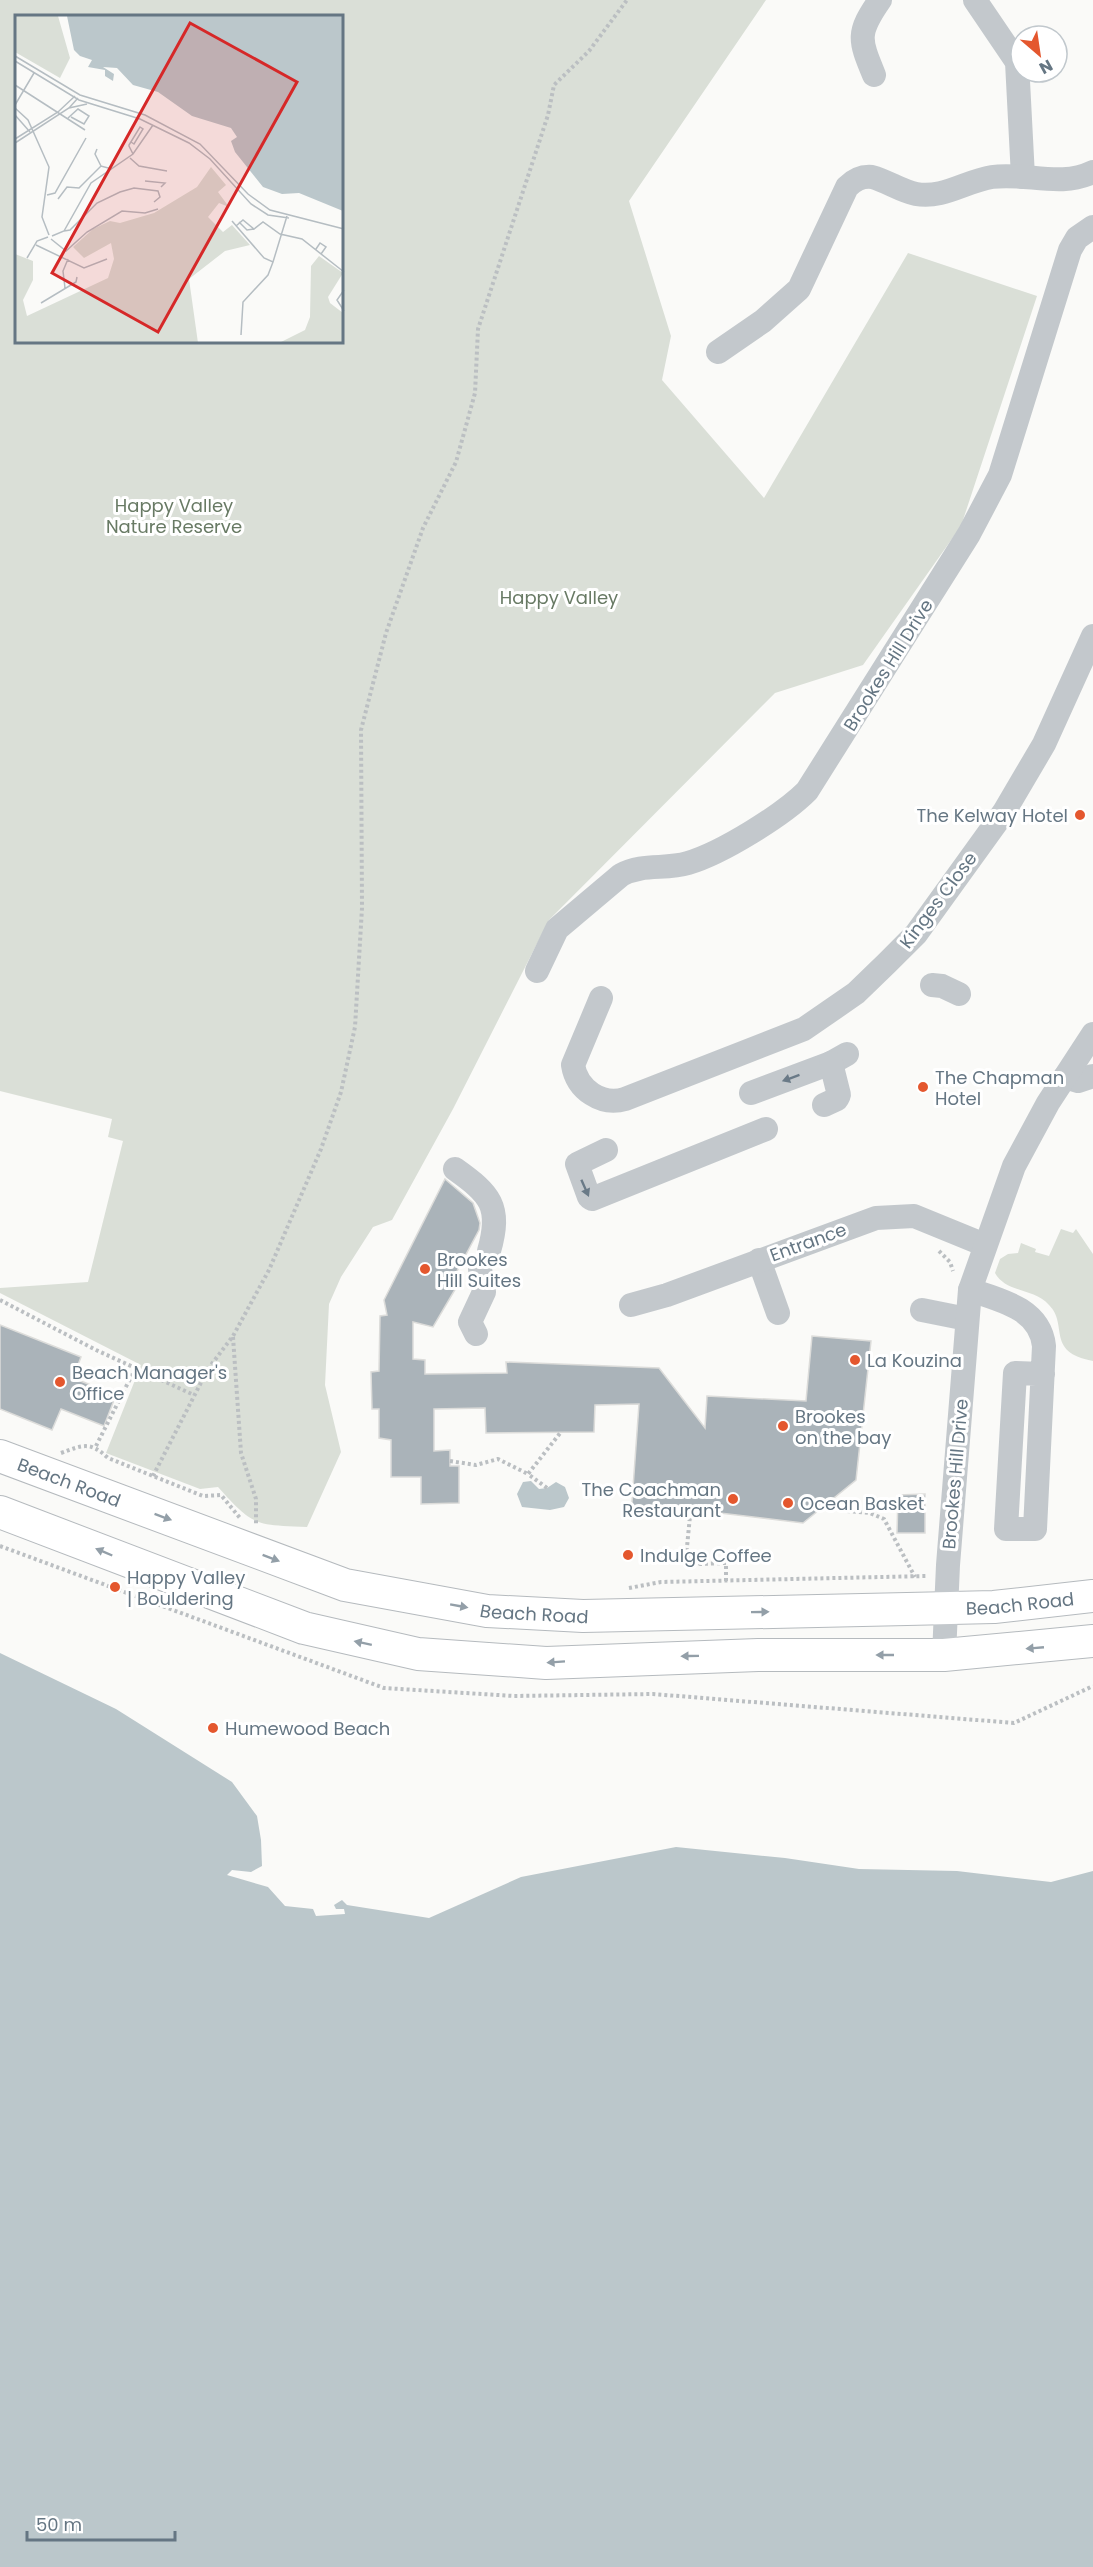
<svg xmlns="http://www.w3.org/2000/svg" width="1093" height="2567" viewBox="0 0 1093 2567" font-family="Poppins,sans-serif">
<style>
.green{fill:#dadfd7;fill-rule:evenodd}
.water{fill:#bbc7cb}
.building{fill:#aab3b9;stroke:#dcdcda;stroke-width:1.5}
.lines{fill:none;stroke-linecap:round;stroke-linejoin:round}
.major-casing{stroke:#b5babe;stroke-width:34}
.path{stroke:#bbbfc2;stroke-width:4;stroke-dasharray:3 3;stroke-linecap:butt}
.minor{stroke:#c3c8cc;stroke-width:24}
.major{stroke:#fff;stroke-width:32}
.oneway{fill:#6a7a87}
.oneway2{fill:#939fa8}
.poi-dot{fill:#e4572e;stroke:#fff;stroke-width:2}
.labels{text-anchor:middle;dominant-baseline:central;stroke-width:6;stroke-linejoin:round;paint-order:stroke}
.park-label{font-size:18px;fill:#687a64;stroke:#fff}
.street-label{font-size:18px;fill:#657683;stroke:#fff}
.poi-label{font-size:18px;fill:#657683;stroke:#fff;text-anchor:start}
.inset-road{fill:none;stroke:#b5bdc2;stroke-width:1.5}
.view{fill:#d62828;fill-opacity:0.15;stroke:#d62828;stroke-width:3}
.inset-edge{fill:none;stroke:#657683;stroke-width:3}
</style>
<rect width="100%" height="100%" fill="#fafaf8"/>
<g class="green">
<path d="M 0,0 L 766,0 L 629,201 L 671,336 L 662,380 L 764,498 L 908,253 L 1037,296 L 961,526 L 863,665 L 775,693 L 549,920 L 453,1109 L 392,1220 L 373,1227 L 341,1277 L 329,1304 L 325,1385 L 341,1452 L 307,1527 C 255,1525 253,1526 218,1487 L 200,1489 L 106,1453 L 141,1365 L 0,1293 L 0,1288 L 88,1282 L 123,1141 L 108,1137 L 112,1119 L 0,1091 ZM 16,16 L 342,16 L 342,342 L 16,342 Z"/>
<path d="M 1061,1229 L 1073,1233 L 1076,1229 L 1093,1254 L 1093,1361 C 1045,1352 1069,1325 1049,1305 C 1034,1288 1006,1293 995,1273 L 1000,1259 L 1008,1254 L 1018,1253 L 1021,1243 L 1036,1249 L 1035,1252 L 1049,1256 Z"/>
</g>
<g class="water">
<polygon points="531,1481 539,1489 547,1488 556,1482 565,1487 569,1498 564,1507 550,1510 522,1507 517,1494 523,1482"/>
<polygon points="0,1653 116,1709 232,1782 257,1816 261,1840 262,1866 251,1872 232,1870 227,1875 268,1887 285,1906 313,1909 316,1916 345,1914 344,1909 336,1909 334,1905 342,1900 347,1905 429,1918 521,1877 676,1847 785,1858 859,1869 957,1871 1051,1882 1093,1871 1093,2567 0,2567"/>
</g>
<g class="building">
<polygon points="445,1179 473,1203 480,1223 479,1230 456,1273 463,1276 433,1327 413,1322 413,1359 425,1360 425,1374 507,1373 506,1362 659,1368 705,1428 707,1396 806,1401 812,1336 871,1341 856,1480 803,1523 670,1507 669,1518 631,1516 639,1404 595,1405 594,1432 486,1433 485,1408 434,1409 434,1451 450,1450 450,1466 459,1466 459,1503 421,1504 421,1477 391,1477 391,1440 379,1438 379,1409 372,1409 371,1372 379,1371 380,1316 387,1315 384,1300"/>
<polygon points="0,1325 81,1357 73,1378 116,1395 104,1426 61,1409 52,1430 0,1409"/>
<polygon points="925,1494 925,1533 897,1533 898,1495"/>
</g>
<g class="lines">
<defs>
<g id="major">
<path id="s1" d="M 0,1456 L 345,1585 L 487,1611 L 583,1616 L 907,1609 L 994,1607 L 1093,1596"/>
<polyline points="0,1512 304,1628 418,1654 546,1663 758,1655 944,1655 1093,1641"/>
</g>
</defs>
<use href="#major" class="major-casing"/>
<g class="path">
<polyline points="939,1251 950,1262 953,1271"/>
<polyline points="0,1300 96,1350 194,1395"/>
<polyline points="233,1337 241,1453 256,1499 256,1525"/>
<polyline points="96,1446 136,1367"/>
<path d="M 61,1453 C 83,1445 90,1441 108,1458 L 203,1496 L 221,1495 L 240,1518"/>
<polyline points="450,1461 476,1465 498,1459 528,1474"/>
<polyline points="153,1476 208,1369 233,1336 269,1270 321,1149 341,1092 355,1027 362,908 361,730 386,633 423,528 456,462 475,393 478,329 548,115 554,85 589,51 627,0"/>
<polyline points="547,1488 528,1474 561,1432"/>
<polyline points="847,1511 870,1513 884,1519 915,1577"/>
<polyline points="0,1546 384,1688 514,1696 653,1694 1014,1723 1093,1686"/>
<polyline points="686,1557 690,1516"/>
<polyline points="653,1559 700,1556 700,1564 726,1563 726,1581"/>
<polyline points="629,1588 661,1582 926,1576"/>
</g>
<g class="minor">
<polyline points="975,0 1017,62 1023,177"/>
<path d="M 874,75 C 859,39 857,33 880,0"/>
<path d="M 718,352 L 763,321 L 799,289 L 847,187 C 854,180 861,176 872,177 C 887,181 901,191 916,194 C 943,199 966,181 992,177 C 1026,172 1060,188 1093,172"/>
<path d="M 537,971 L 557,929 L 621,875 C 643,863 665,870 688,863 C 722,853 783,815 807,791 L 969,534 L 1000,475 L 1070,250 L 1077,238 L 1093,227"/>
<polyline points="932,985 942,986 959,994"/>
<path d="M 601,998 L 573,1065 C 577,1090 602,1106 625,1099 L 804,1029 L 856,993 L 887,963 L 916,934 L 1004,812 L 1044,744 L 1093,636"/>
<polyline points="1065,1077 1078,1081 1093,1076"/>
<polyline points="751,1093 831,1063 847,1054"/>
<polyline points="824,1105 837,1099 839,1095 831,1063"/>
<polyline points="606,1150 577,1164 589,1197 592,1199 766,1129"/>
<path d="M 455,1169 C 490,1194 502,1206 489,1251"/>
<polyline points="759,1260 778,1313"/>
<path d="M 970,1290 C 1001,1300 1040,1309 1044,1346 L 1035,1529 L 1006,1529 L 1015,1373 L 1043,1374"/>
<polyline points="631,1305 667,1295 876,1218 914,1216 985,1245"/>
<polyline points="922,1310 967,1319"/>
<polyline points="476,1334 470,1322 484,1292 480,1269"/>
<polyline points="944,1655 948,1565 970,1290 1014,1166 1048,1103 1093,1034"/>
</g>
<use href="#major" class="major"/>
</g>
<defs><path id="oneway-solid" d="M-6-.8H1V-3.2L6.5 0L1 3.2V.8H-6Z" transform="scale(1.5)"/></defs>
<g class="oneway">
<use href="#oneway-solid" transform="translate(791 1078) rotate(160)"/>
<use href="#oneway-solid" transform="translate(585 1188) rotate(66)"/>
</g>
<g class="oneway2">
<use href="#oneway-solid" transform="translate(163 1517) rotate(20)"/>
<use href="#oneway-solid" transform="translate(104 1552) rotate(-157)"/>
<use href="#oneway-solid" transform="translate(271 1558) rotate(21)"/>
<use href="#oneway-solid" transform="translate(459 1606) rotate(10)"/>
<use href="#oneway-solid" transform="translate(760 1612) rotate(-1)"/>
<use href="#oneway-solid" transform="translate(363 1643) rotate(-168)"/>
<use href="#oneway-solid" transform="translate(1035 1648) rotate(175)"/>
<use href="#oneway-solid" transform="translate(885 1655) rotate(-180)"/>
<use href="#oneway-solid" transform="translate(690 1656) rotate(179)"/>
<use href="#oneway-solid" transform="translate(556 1662) rotate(176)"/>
</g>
<g class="poi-dot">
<circle cx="1080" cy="815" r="6"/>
<circle cx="923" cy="1087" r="6"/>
<circle cx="425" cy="1269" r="6"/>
<circle cx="855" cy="1360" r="6"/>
<circle cx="60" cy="1382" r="6"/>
<circle cx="783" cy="1426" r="6"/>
<circle cx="733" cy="1499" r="6"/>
<circle cx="788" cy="1503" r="6"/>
<circle cx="628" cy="1555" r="6"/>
<circle cx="115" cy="1587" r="6"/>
<circle cx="213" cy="1728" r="6"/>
</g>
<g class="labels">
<g class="park-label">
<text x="174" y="505">Happy Valley<tspan x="174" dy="21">Nature Reserve</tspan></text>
<text x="559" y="597">Happy Valley</text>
</g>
<g class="street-label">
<text transform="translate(888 665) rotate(-58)">Brookes Hill Drive</text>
<text transform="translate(938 900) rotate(-53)">Kinges Close</text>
<text transform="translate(808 1242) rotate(-20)">Entrance</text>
<text transform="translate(955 1474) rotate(-85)">Brookes Hill Drive</text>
<text stroke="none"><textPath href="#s1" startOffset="74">Beach Road</textPath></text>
<text stroke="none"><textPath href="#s1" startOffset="1046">Beach Road</textPath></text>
<text stroke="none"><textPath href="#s1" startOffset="560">Beach Road</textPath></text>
</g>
<g class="poi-label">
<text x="1068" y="815" text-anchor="end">The Kelway Hotel</text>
<text x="935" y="1077">The Chapman<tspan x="935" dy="21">Hotel</tspan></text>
<text x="437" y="1259">Brookes<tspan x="437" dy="21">Hill Suites</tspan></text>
<text x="867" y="1360">La Kouzina</text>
<text x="72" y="1372">Beach Manager's<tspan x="72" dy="21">Office</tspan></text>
<text x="795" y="1416">Brookes<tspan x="795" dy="21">on the bay</tspan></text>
<text x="721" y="1489" text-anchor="end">The Coachman<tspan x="721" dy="21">Restaurant</tspan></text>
<text x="800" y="1503">Ocean Basket</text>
<text x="640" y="1555">Indulge Coffee</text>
<text x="127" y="1577">Happy Valley<tspan x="127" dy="21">| Bouldering</tspan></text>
<text x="225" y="1728">Humewood Beach</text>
</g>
</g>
<g transform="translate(15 15)">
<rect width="328" height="328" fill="#fafaf8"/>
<path d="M 0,1 L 43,1 L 55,43 L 45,63 L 0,37 ZM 196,152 L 211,170 L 203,177 L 214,192 L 204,188 L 193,202 L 208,217 L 217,210 L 235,230 L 210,236 L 174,264 L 183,328 L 0,328 L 0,239 L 18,246 L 18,265 L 8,285 L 12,301 L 93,263 L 99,244 L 96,228 L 69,243 L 58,232 L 78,214 L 95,206 L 105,208 L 139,198 L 182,172 ZM 304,241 L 328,258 L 313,282 L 315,288 L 328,298 L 328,328 L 264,328 L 290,315 L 295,302 L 296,251 Z" fill="#dadfd7"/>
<path d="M 52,1 L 328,1 L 328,196 L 284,178 L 267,179 L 248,172 L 220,137 L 216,126 L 222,122 L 216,113 L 177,101 L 143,77 L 118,70 L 102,53 L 88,52 L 99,59 L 98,66 L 90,61 L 90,55 L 73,52 L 77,45 L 65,41 L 59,35 Z" fill="#bbc7cb"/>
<path class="inset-road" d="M 0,41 L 65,80 L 130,100 L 185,129 L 233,179 L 255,195 L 329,214M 0,46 L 64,85 L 125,104 L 174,128 L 195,144 L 236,189 L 253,200 L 274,203M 0,70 L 70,115M 0,90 L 19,58M 0,93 L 13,105 L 34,152 L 27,202 L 34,220M 54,93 L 72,89M 0,100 L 15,117M 53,103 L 63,94 L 74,101 L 69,109 L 56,102M 0,124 L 43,97 L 60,81M 116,127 L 119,129 L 128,114 L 125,112 L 114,130 L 114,131 L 118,139M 0,128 L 54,93 L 63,83M 82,134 L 80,139 L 86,151M 115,143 L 124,151 L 152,156M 130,166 L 150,168 L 146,172M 32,180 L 40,178 L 71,123M 43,184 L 52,172 L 64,173 L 86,151 L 97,154M 217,206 L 249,243 L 258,247 L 272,201M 224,207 L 232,215 L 239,214M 221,211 L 228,205 L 239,214 L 248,207 L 265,219 L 287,224 L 329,257M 49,216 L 55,215 L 82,188 L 105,177 L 119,173 L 143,176 L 145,182 L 139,187M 37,221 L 49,216 L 76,168 L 118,139 L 138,110M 36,224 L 51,236 L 72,217 L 107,196 L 130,198 L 143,194M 21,230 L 69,253 L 92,244M 301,234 L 305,228 L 311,232 L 306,239M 12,243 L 22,226 L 33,222M 50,273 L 48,256 L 53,244M 329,275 L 322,285 L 329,296M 26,288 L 61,267 L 62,262M 226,320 L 228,287 L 253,260 L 258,247"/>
<path class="view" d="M 175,8 L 282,67 L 143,317 L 37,258 Z"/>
<rect width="328" height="328" class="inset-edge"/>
</g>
<g transform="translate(1039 54) rotate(151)"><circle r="28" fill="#ffffff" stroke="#c1c8cd" stroke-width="1.5"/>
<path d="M0-4.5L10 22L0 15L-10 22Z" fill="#e4572e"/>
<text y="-9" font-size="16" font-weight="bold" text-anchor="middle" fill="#657683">N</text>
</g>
<path d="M27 2531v9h148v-9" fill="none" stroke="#657683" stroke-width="3"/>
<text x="36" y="2531" font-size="18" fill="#657683" stroke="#ffffff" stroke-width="4.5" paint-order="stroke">50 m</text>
</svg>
